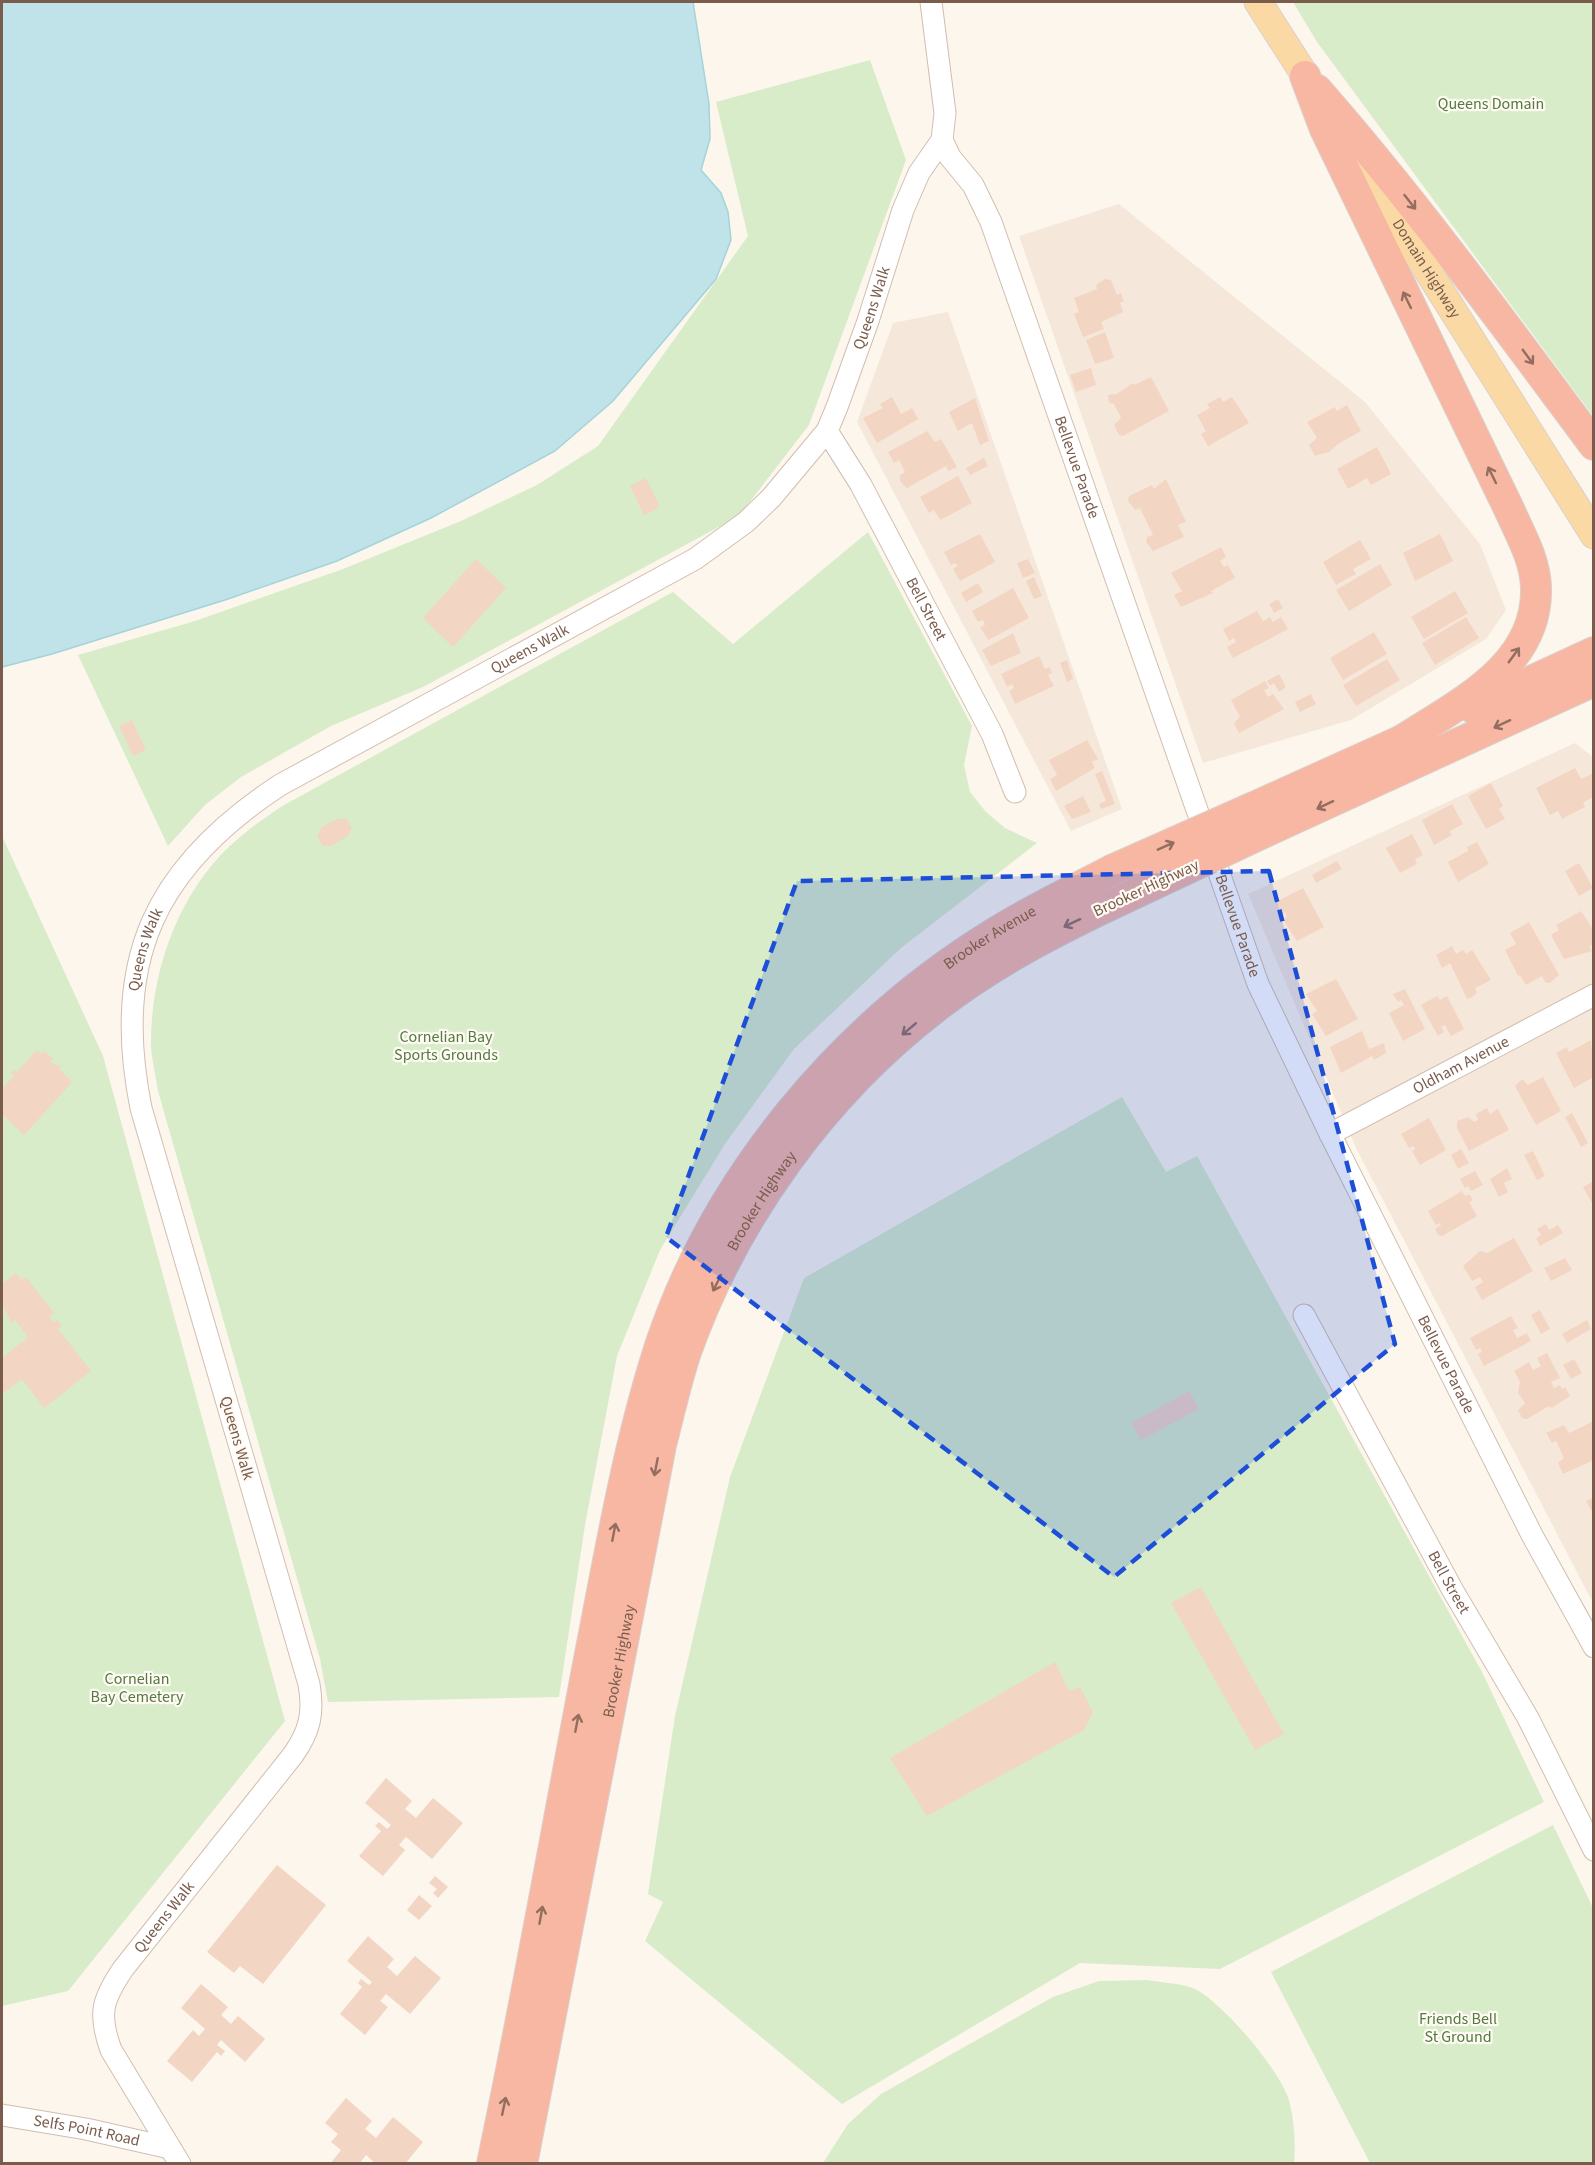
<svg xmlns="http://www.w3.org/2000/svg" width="1595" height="2165" viewBox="0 0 1595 2165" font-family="'Source Sans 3',sans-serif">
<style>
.residential{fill:#f5e8da}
.green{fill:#d8ecc9}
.water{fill:#bfe3e8;stroke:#a5d3da;stroke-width:1.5}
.building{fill:#f3d5c3}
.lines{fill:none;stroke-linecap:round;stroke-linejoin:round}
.minor-casing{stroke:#d1beb0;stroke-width:23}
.major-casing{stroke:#dad1cd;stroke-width:29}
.highway-casing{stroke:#dad1cd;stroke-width:32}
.minor{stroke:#fff;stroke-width:21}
.major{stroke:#fbd9a5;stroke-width:27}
.highway{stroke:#f7b7a3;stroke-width:30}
.highway-bridge-casing{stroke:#dad1cd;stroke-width:32;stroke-linecap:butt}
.highway-bridge{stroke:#f7b7a3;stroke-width:30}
.oneway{stroke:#936e5e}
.marked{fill:#1d4ed8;fill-opacity:0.2;stroke:#1d4ed8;stroke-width:4.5;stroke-dasharray:12 8;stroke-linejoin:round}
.labels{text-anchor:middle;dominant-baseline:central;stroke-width:4.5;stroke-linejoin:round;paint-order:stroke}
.park-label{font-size:16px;fill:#537a41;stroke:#fffaf3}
.street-label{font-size:16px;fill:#7a5c4d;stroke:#fffaf3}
</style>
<rect width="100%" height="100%" fill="#fdf6ec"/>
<g class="residential">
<polygon points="1119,204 1365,402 1480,544 1506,610 1486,639 1351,720 1203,763 1019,236"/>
<polygon points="948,312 1122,809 1071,831 857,422 893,323"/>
<polygon points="1575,743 1593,757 1593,1603 1357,1150 1248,894"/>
</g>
<g class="green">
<polygon points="1293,2 1593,2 1593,416 1317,42"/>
<polygon points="870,60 906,160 809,425 739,516 423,687 331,726 241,777 205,805 168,846 78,655 195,621 343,569 461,521 537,485 598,446 748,236 716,102"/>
<path d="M 868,532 L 972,726 L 964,765 L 970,792 L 986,812 L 1005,828 L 1037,843 L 901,948 L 794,1049 L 725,1144 L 660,1250 L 617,1356 L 585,1525 L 559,1697 L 328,1702 L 320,1659 L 158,1091 C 156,1077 152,1061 151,1046 C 150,971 180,886 240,837 C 254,825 269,815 284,805 L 673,592 L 733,644 Z"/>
<polygon points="2,836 103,1056 285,1721 68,1991 2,2006"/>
<polygon points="1122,1097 1166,1172 1197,1156 1482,1672 1544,1802 1220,1969 1080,1963 842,2104 645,1941 663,1902 648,1894 675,1716 730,1477 804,1278"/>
<polygon points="1553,1825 1593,1908 1593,2163 1370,2163 1271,1972"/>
<path d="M 1147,1980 C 1162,1983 1184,1983 1197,1990 C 1225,2006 1275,2065 1287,2095 C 1294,2111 1296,2146 1294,2163 L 823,2163 L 848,2124 L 881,2094 L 1053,1997 L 1099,1981 Z"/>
</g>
<polygon class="water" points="2,2 693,2 709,104 710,139 701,170 721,193 728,212 731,240 716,279 613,401 555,451 431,518 337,561 228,599 52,654 2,667"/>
<g class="building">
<polygon points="1105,279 1111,280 1117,295 1121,293 1124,301 1120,303 1123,312 1101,322 1104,329 1083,337 1074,314 1079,312 1074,298 1097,289 1096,285"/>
<polygon points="1105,332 1114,358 1095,364 1086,340"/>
<polygon points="1091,368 1096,385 1076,392 1070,375"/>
<polygon points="1151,377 1169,411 1123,436 1119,435 1114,425 1121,418 1114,404 1109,403 1108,395 1117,394 1133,383 1134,385"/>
<polygon points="892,397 901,414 912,408 918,419 877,443 863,418 883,408 880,404"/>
<polygon points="1220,397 1223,402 1232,397 1249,423 1208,446 1201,434 1206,431 1197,415 1210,408 1207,404"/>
<polygon points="975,398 989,441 980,445 972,423 958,431 949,412"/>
<polygon points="1347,405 1361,431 1338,444 1329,452 1315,456 1309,445 1317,438 1307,422 1335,407 1337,411"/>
<polygon points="927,431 935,442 941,439 957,467 948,471 946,466 907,488 900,481 900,475 905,472 899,460 894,463 888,452"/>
<polygon points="1377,447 1391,474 1371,485 1367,478 1348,489 1337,469"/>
<polygon points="984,458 988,466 970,475 966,468"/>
<polygon points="958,476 972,503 940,520 934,510 929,513 920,497"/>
<polygon points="646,478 660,507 644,515 630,486"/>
<polygon points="1166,479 1186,522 1178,525 1184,537 1153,551 1146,542 1147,537 1153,535 1140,508 1135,510 1128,501 1129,496 1152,485 1154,489"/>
<polygon points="980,534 995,562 960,581 953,569 958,566 955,563 951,565 944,552"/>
<polygon points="1440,534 1453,561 1415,581 1403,553"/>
<polygon points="1360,540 1371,559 1353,569 1356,574 1336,585 1323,562"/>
<polygon points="1221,547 1226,557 1220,561 1224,567 1228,565 1235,578 1211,591 1213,593 1181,607 1174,595 1182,591 1171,573"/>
<polygon points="476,559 506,588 453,647 423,618"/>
<polygon points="1028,559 1035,573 1023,578 1017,563"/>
<polygon points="1380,564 1392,585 1349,611 1336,590"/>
<polygon points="1034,577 1042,596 1034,599 1026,581"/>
<polygon points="978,583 983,592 966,602 961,593"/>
<polygon points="1013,588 1029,618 988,640 980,627 985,625 983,620 978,622 972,611"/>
<polygon points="1455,591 1468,613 1424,639 1411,617"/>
<polygon points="1278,599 1283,608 1274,613 1269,604"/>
<polygon points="1257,611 1263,621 1270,617 1273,622 1281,617 1288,629 1233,658 1227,647 1236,642 1234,638 1229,641 1223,629"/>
<polygon points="1466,617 1479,638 1435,665 1422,643"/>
<polygon points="1374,632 1387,654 1343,680 1330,658"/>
<polygon points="1013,633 1021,653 991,666 982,650"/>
<polygon points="1039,656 1045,669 1050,667 1052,673 1048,675 1054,686 1015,704 1009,691 1014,688 1012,684 1007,687 1001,674"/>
<polygon points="1387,659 1400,680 1356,706 1343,685"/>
<polygon points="1067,660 1073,679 1067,682 1060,663"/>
<polygon points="1279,674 1286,687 1279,692 1274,683 1270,686 1267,681"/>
<polygon points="1265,681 1269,688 1264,690 1268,697 1273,694 1284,709 1239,733 1234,723 1240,717 1231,700"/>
<polygon points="1311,694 1316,704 1300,712 1295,702"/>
<polygon points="132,720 146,750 133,756 119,726"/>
<polygon points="1087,740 1098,759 1092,762 1095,768 1056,791 1050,779 1057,775 1049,760"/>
<polygon points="1575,768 1581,779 1594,773 1594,796 1583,803 1585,807 1562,819 1558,811 1550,815 1536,788"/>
<polygon points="1102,771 1115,804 1101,809 1099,804 1106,801 1095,774"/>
<polygon points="1491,783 1503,806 1499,809 1505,819 1486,829 1468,796"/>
<polygon points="1083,796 1091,812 1072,819 1064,806"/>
<polygon points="1452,804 1463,824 1450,831 1452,835 1434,845 1422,820"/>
<polygon points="337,819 347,819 352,828 348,836 331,846 323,846 317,836 322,827"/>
<polygon points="1412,834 1423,855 1415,859 1417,864 1400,873 1386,848"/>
<polygon points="1477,842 1489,864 1458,882 1448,862 1468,851 1467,847"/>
<polygon points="1337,861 1342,869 1316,883 1312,875"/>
<polygon points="1579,863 1593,888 1579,896 1565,871"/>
<polygon points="1303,888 1324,927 1297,941 1283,920 1287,917 1285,912 1282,914 1276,902"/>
<polygon points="1581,911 1594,931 1594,944 1589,946 1592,951 1564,959 1551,935 1559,930 1556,925"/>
<polygon points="1529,922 1559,975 1550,983 1546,983 1542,976 1526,985 1520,975 1518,976 1505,950 1516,944 1510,933"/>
<polygon points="1452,946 1456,954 1463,950 1466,954 1472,950 1491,980 1475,988 1477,993 1471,998 1467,999 1450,963 1442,968 1436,955"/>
<polygon points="1336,979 1358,1019 1326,1036 1312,1014 1317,1011 1306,994"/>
<polygon points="1405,989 1425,1029 1403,1041 1389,1013 1404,1005 1401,1000 1398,1002 1393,994"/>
<polygon points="1437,996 1440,1000 1447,996 1464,1029 1451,1036 1445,1025 1441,1027 1444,1032 1438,1036 1421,1005"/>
<polygon points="1362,1031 1369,1049 1384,1043 1386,1053 1374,1060 1372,1056 1341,1073 1330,1047"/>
<polygon points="1591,1040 1594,1077 1574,1088 1556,1053 1567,1047 1569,1052"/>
<polygon points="37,1050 42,1054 45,1051 53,1059 50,1062 61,1067 59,1069 72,1082 24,1135 2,1114 2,1089 14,1076 11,1073 14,1070 17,1072"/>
<polygon points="1543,1077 1561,1111 1536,1125 1515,1086 1522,1079 1528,1085"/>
<polygon points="1487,1108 1490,1114 1498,1109 1509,1130 1469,1151 1457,1128 1457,1121 1468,1117 1474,1122 1478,1120 1476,1114"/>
<polygon points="1572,1113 1588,1143 1581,1147 1565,1117"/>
<polygon points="1429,1118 1446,1150 1420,1165 1412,1151 1415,1149 1413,1146 1409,1148 1401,1134"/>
<polygon points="1461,1149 1469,1163 1458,1169 1451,1155"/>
<polygon points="1533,1151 1545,1176 1537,1180 1524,1155"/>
<polygon points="1507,1168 1512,1179 1504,1183 1508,1192 1499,1197 1490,1179"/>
<polygon points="1475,1171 1483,1185 1471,1191 1468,1186 1465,1188 1460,1179"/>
<polygon points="1594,1181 1594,1207 1583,1187"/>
<polygon points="1462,1191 1465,1196 1469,1194 1473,1200 1469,1202 1477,1216 1442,1236 1438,1235 1435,1229 1441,1225 1440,1223 1436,1225 1428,1211"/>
<polygon points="1546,1224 1549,1230 1558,1225 1563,1233 1540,1246 1536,1238 1541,1235 1537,1229"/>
<polygon points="1514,1238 1533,1271 1482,1300 1475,1287 1483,1282 1480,1277 1472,1281 1463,1266 1480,1251 1487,1253"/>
<polygon points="1565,1258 1572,1270 1551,1281 1544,1268"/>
<polygon points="16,1273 22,1280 26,1277 54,1313 49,1317 53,1322 57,1320 62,1326 58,1329 91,1371 44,1408 22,1379 3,1393 2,1391 2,1358 28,1337 15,1320 12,1323 2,1304 2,1284"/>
<polygon points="1540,1310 1550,1329 1541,1334 1531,1315"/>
<polygon points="1511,1316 1518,1328 1513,1330 1517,1338 1527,1333 1531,1341 1484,1366 1478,1354 1482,1351 1480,1348 1476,1350 1470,1338"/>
<polygon points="1587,1320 1591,1329 1567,1343 1562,1334"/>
<polygon points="1547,1353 1560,1378 1551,1382 1554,1388 1560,1385 1562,1389 1565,1387 1570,1396 1552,1408 1549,1406 1527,1419 1522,1418 1518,1410 1525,1403 1518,1393 1520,1382 1514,1371 1529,1362 1533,1370 1541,1366 1537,1358"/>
<polygon points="1574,1359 1582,1373 1571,1379 1563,1365"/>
<polygon points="1189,1391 1199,1409 1141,1440 1131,1423"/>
<polygon points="1594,1421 1594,1460 1563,1474 1558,1463 1564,1458 1556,1441 1552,1443 1546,1433 1564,1425 1569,1433"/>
<polygon points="1594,1497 1594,1515 1586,1501"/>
<polygon points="1201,1587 1284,1734 1255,1750 1171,1603"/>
<polygon points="1055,1662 1069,1691 1080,1687 1093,1712 1084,1730 927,1816 890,1758"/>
<polygon points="386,1778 412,1801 405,1809 416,1818 433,1798 463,1823 432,1859 406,1837 399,1845 405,1850 383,1876 359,1856 381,1831 375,1826 379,1822 387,1829 391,1825 365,1803"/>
<polygon points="277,1865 326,1905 263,1984 240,1966 234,1973 207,1952"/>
<polygon points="435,1876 448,1887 438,1898 433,1893 437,1889 429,1883"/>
<polygon points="419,1895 432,1906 419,1920 407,1910"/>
<polygon points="368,1936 394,1959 387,1967 397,1976 415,1956 441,1978 410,2014 386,1994 380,2001 388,2007 365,2035 340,2014 362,1987 358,1983 361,1979 369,1985 372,1982 347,1961"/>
<polygon points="201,1984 228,2007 221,2015 231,2024 238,2016 265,2039 245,2062 221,2040 217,2045 225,2051 221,2056 217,2052 192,2082 167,2061 193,2030 199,2036 205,2029 181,2008"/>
<polygon points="346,2098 372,2121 365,2129 376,2138 393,2117 423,2142 405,2164 376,2164 366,2155 359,2164 330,2164 341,2150 331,2142 338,2134 325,2123"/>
</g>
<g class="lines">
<defs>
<g id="minor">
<path id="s1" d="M 942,140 L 950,157 L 973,185 L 991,222 L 1258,984 L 1330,1134 L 1532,1535 L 1594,1647"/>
<path id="s2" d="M 827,431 L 861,485 L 992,734 L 1015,792"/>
<path id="s3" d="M 1330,1134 L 1594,995"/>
<path id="s4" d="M 1304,1315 L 1452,1589 L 1528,1718 L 1594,1850"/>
<path id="s5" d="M 2,2115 L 86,2129 L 170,2148"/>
<path id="s6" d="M 180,2164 L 111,2050 C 98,2014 102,2000 123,1969 L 293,1755 C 310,1731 314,1713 309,1684 L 141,1108 C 111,960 155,867 280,785 L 695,559 L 746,522 L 771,498 L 827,431 L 837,407 L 868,321 L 903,210 L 919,173 L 942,140 L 945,113 L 931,2"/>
</g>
<g id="major">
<polyline points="1258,2 1317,94"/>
<path id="s7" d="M 1345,139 L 1594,535"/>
</g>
<g id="highway">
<path d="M 1305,76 L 1325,129 L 1509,509 C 1520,534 1535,559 1536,587 C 1539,666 1458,704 1401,741"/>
<path d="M 1317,90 C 1416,203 1504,324 1594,445"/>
<polyline points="1473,708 1594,652"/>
<polyline points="1254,807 1418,733"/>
<polyline points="1265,832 1594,681"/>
<path id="s8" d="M 492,2164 C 528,1993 558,1821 591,1649 C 611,1547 628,1445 660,1346 C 717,1175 845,1024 998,931 C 1035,908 1074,890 1112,870"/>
<path id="s9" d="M 522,2164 L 661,1445 C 669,1414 676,1382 686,1352 C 734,1217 823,1094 936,1007 C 994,962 1059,929 1125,898"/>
</g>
</defs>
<use href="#minor" class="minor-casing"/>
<use href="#major" class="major-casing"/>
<use href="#highway" class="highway-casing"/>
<use href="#minor" class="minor"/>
<use href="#major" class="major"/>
<use href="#highway" class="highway"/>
<defs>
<g id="highway-bridge">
<polyline points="1112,870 1254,807"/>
<polyline points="1125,898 1265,832"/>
</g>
</defs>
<use href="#highway-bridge" class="highway-bridge-casing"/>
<use href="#highway-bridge" class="highway-bridge"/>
</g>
<defs><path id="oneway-shaft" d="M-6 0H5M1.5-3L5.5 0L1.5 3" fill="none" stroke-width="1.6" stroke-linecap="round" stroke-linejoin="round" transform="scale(1.5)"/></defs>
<g class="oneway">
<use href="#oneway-shaft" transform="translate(1410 202) rotate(52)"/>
<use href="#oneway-shaft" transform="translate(1407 300) rotate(-116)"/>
<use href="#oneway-shaft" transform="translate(1528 357) rotate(54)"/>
<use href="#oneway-shaft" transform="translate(1492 475) rotate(-116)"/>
<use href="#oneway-shaft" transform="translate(1514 655) rotate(-54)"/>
<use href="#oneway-shaft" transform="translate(1502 724) rotate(155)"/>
<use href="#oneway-shaft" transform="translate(1325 805) rotate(155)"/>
<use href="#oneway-shaft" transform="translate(1166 846) rotate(-24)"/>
<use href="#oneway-shaft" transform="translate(1072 923) rotate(155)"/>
<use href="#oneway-shaft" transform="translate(909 1029) rotate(140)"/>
<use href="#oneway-shaft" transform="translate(717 1283) rotate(116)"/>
<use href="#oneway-shaft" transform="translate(656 1467) rotate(101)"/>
<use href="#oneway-shaft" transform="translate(614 1532) rotate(-79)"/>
<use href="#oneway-shaft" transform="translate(577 1723) rotate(-79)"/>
<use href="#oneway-shaft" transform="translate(541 1915) rotate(-80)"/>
<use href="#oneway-shaft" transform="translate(504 2106) rotate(-78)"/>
</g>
<path class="marked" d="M 1269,871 L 1395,1344 L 1114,1577 L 666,1237 L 797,881 Z"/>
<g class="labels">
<g class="park-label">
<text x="1491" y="104">Queens Domain</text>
<text x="446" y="1037">Cornelian Bay<tspan x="446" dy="18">Sports Grounds</tspan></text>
<text x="137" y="1679">Cornelian<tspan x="137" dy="18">Bay Cemetery</tspan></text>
<text x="1458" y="2019">Friends Bell<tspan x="1458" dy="18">St Ground</tspan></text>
</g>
<g class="street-label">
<text stroke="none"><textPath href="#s7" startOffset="153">Domain Highway</textPath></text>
<text stroke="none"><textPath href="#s6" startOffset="2336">Queens Walk</textPath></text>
<text stroke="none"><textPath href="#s1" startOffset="356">Bellevue Parade</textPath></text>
<text stroke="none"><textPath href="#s2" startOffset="204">Bell Street</textPath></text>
<text stroke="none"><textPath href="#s6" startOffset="1832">Queens Walk</textPath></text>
<text transform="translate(1146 888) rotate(-25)">Brooker Highway</text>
<text stroke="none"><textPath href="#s1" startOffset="842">Bellevue Parade</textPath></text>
<text stroke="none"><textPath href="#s8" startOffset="1371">Brooker Avenue</textPath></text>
<text stroke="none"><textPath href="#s6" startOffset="1329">Queens Walk</textPath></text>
<text stroke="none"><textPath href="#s3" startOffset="148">Oldham Avenue</textPath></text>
<text stroke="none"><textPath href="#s9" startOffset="998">Brooker Highway</textPath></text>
<text stroke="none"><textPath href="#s1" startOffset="1328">Bellevue Parade</textPath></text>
<text transform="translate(237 1438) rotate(74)">Queens Walk</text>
<text stroke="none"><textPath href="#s4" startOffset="304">Bell Street</textPath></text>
<text stroke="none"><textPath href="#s9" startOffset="512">Brooker Highway</textPath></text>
<text stroke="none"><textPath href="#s6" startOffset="286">Queens Walk</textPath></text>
<text stroke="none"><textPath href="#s5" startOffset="86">Selfs Point Road</textPath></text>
</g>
</g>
<rect width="1595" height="2165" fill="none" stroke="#7a5c4d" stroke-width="6"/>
</svg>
